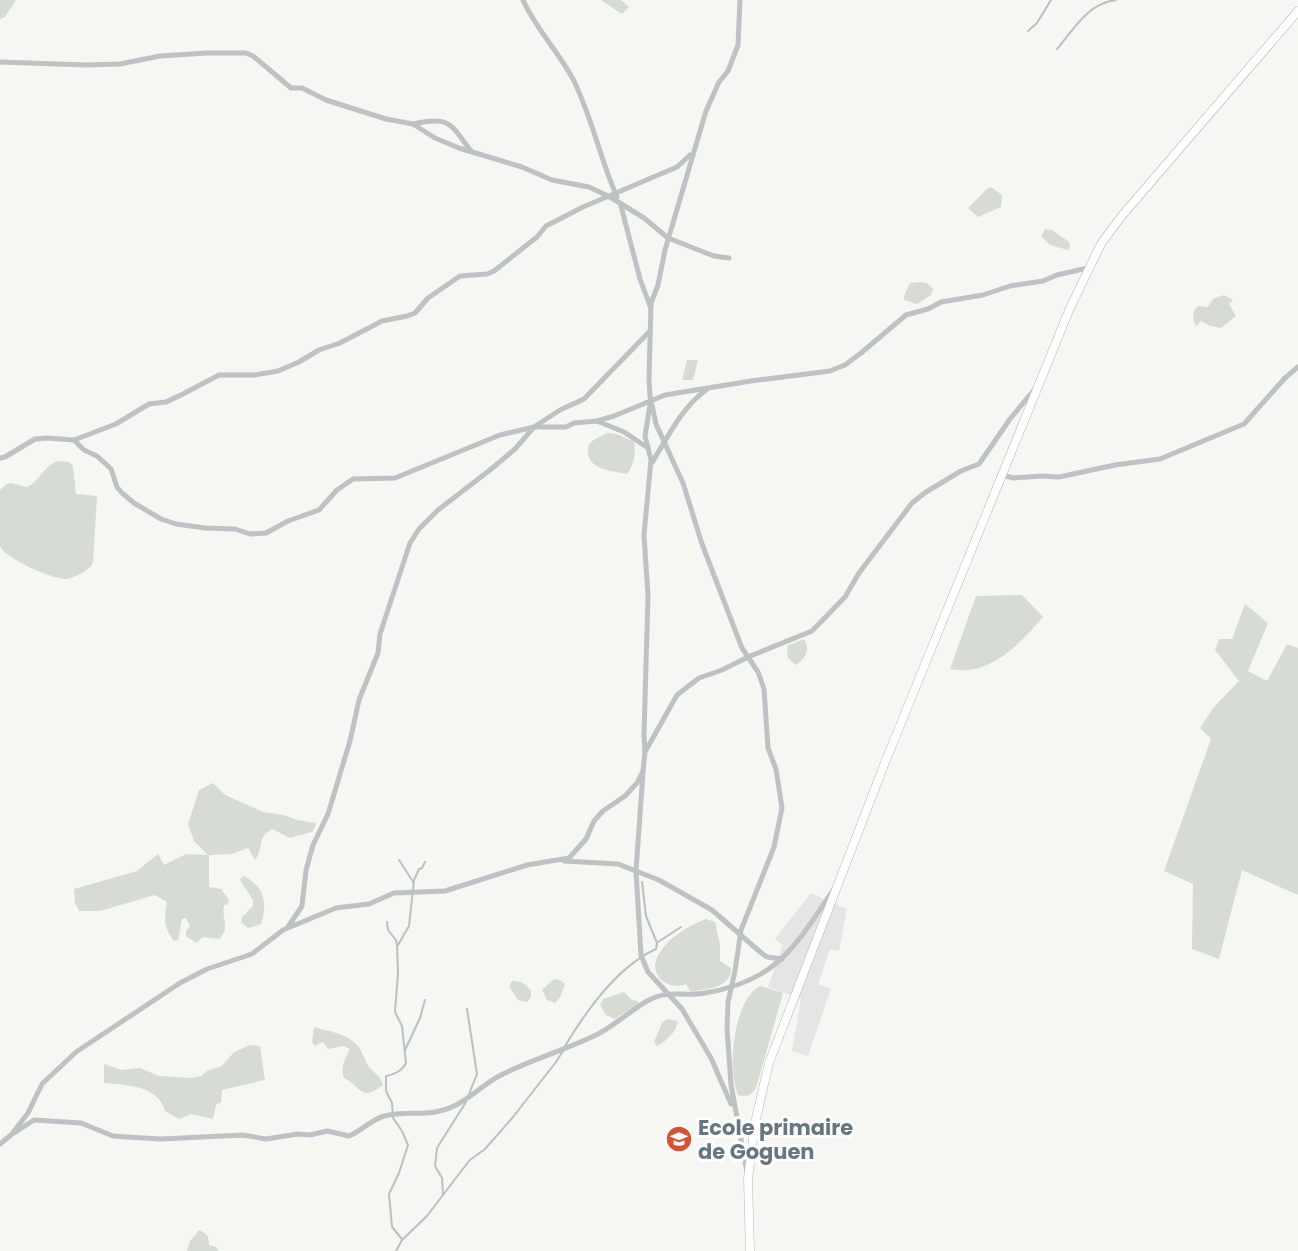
<svg xmlns="http://www.w3.org/2000/svg" width="1298" height="1251" viewBox="0 0 1298 1251" font-family="Poppins,sans-serif">
<style>
.built{fill:#e4e5e4}
.green{fill:#d6dbd3}
.lines{fill:none;stroke-linecap:round;stroke-linejoin:round}
.stream{stroke:#b6c2c5;stroke-width:2}
.secondary-casing{stroke:#b0b6ba;stroke-width:9}
.street{stroke:#bdc2c5;stroke-width:5}
.secondary{stroke:#fff;stroke-width:8}
.labels{text-anchor:middle;dominant-baseline:central;stroke-width:6;stroke-linejoin:round;paint-order:stroke}
.poi-label{font-size:21px;font-weight:bold;fill:#677782;stroke:#fff;text-anchor:start}
</style>
<rect width="100%" height="100%" fill="#f6f6f3"/>
<polygon class="built" points="811,893 847,909 839,951 830,949 818,984 831,989 808,1056 792,1051 801,999 768,987 783,945 775,939"/>
<g class="green">
<polygon points="0,0 16,0 5,17 0,19"/>
<polygon points="601,0 621,0 629,7 622,14"/>
<polygon points="991,187 1002,195 1001,207 978,217 968,208 987,189"/>
<polygon points="1045,229 1052,230 1069,242 1070,246 1068,250 1050,245 1041,236"/>
<polygon points="921,282 927,283 933,289 931,295 917,304 904,300 904,296 910,283"/>
<path d="M 1224,295 L 1233,300 L 1229,304 L 1236,316 L 1221,328 L 1210,326 L 1201,321 L 1196,326 C 1192,319 1192,312 1198,306 L 1208,307 L 1213,299 Z"/>
<polygon points="687,360 698,360 693,380 682,380"/>
<path d="M 607,433 L 617,434 L 634,442 C 636,452 634,466 627,474 C 614,471 588,470 588,452 C 588,449 588,445 590,443 C 594,439 602,436 607,433 Z"/>
<path d="M 58,461 L 69,462 L 73,466 L 76,494 L 97,496 L 93,563 C 90,570 74,578 66,579 C 54,580 4,558 0,546 C 0,538 0,501 0,490 C 11,478 13,485 27,487 C 40,481 45,464 58,461 Z"/>
<path d="M 1022,595 L 1043,617 C 1020,644 989,677 950,669 L 976,596 Z"/>
<polygon points="1245,604 1268,623 1248,671 1267,681 1287,644 1298,648 1298,895 1242,870 1219,959 1192,949 1193,884 1164,871 1211,739 1200,728 1214,707 1239,681 1215,650 1219,639 1232,639"/>
<path d="M 804,639 C 811,651 805,658 796,665 L 788,658 L 787,646 Z"/>
<path d="M 213,783 L 225,795 L 263,812 L 284,815 L 297,820 L 316,823 L 316,826 L 312,832 L 290,838 L 272,829 C 256,838 264,849 255,860 L 248,848 L 232,854 L 209,855 L 209,887 L 221,889 L 229,900 L 228,904 L 224,905 C 221,918 231,928 219,939 L 203,937 L 196,943 L 186,936 L 186,931 L 190,926 L 186,918 L 182,919 L 178,940 L 174,941 C 163,925 164,921 167,902 L 155,895 L 100,911 L 79,911 L 75,903 L 74,889 L 137,871 L 158,854 L 164,865 L 186,854 L 208,855 L 194,841 L 188,824 L 199,790 Z"/>
<path d="M 243,876 C 264,885 268,903 261,924 L 248,928 L 241,922 L 242,917 L 253,906 L 253,900 L 240,880 Z"/>
<path d="M 706,919 L 715,922 L 720,945 L 720,961 L 731,968 C 732,987 709,989 694,991 L 690,991 L 686,984 C 665,992 646,971 660,952 C 671,936 688,926 706,919 Z"/>
<polygon points="554,979 562,981 565,984 560,997 555,1003 547,1000 542,990"/>
<path d="M 512,981 C 520,981 526,983 531,991 L 531,997 L 527,1002 L 518,1000 L 509,986 Z"/>
<path d="M 760,986 L 783,993 L 756,1088 C 751,1095 747,1098 738,1095 C 727,1070 733,1000 760,986 Z"/>
<polygon points="624,992 632,1000 638,1001 638,1004 615,1019 606,1015 600,1005 603,999"/>
<path d="M 667,1019 L 678,1021 C 676,1032 667,1041 657,1046 L 654,1042 L 662,1023 Z"/>
<path d="M 314,1027 C 328,1031 348,1034 358,1046 C 363,1052 364,1060 369,1067 C 375,1074 381,1076 383,1085 C 360,1102 363,1088 344,1078 C 340,1067 345,1059 350,1049 L 344,1046 L 328,1049 L 323,1042 L 315,1046 L 312,1042 Z"/>
<path d="M 250,1045 L 260,1046 L 265,1080 L 222,1090 L 221,1102 L 216,1105 L 213,1119 L 191,1114 L 179,1119 L 165,1111 C 158,1085 126,1085 104,1083 L 104,1064 L 121,1070 L 140,1068 L 159,1076 L 192,1078 L 201,1076 L 207,1071 L 222,1066 L 234,1052 Z"/>
<path d="M 199,1230 C 207,1234 209,1235 209,1245 L 216,1247 L 219,1251 L 187,1251 L 190,1241 Z"/>
</g>
<g class="lines">
<g class="stream">
<polyline points="1028,31 1037,23 1051,0"/>
<path d="M 1057,49 C 1074,29 1088,3 1116,0"/>
<polyline points="399,860 414,883"/>
<path d="M 387,922 L 388,930 L 396,940 L 397,945 L 398,973 L 395,1012 L 402,1026 L 406,1063 C 403,1070 394,1075 386,1076 L 386,1091 L 392,1103 L 393,1118 L 402,1131 L 408,1145 L 399,1173 L 389,1194 L 392,1227 L 402,1239"/>
<polyline points="658,942 681,927"/>
<polyline points="398,945 409,926 414,880 419,869 422,868 425,862"/>
<polyline points="467,1009 477,1074 469,1094"/>
<path d="M 565,1046 C 586,1011 618,966 656,949 L 657,943 L 646,916 L 642,882"/>
<polyline points="405,1050 420,1018 425,1000"/>
<polyline points="443,1194 442,1178 435,1166 437,1148 466,1102"/>
<polyline points="396,1251 402,1240 427,1216 462,1170 470,1160 485,1149 513,1117 556,1062 563,1051"/>
</g>
<defs>
<polyline id="secondary" points="750,1251 748,1179 755,1123 769,1063 886,760 1070,308 1101,244 1120,218 1298,11"/>
</defs>
<use href="#secondary" class="secondary-casing"/>
<g class="street">
<path d="M 523,0 C 536,29 558,51 573,79 C 592,117 600,159 617,197"/>
<polyline points="740,0 738,45 728,71 719,82 706,111 665,250 658,285 651,303 649,379 650,396 656,424 683,483 702,544 742,648 758,672 764,689 768,748 776,769 782,808 774,847 741,930 735,971 728,1002 727,1028 731,1085 747,1172"/>
<polyline points="0,62 86,65 120,64 160,56 207,53 246,53 253,56 291,88 302,88 326,100 386,119 413,124 435,138 459,148 522,167 552,180 589,187 610,197 644,218 668,238 714,256 729,258"/>
<path d="M 413,124 C 452,115 450,125 472,152"/>
<polyline points="621,206 640,279 650,306"/>
<polyline points="597,421 624,432 648,448"/>
<polyline points="74,440 116,424 149,404 166,402 183,394 219,375 254,375 278,371 299,362 319,350 340,343 382,321 407,316 415,313 428,298 460,276 487,274 494,271 537,237 546,226 583,207 677,167 690,155"/>
<polyline points="0,458 5,457 35,439 47,438 74,440 84,450 97,456 111,469 117,487 122,493 134,503 161,519 176,524 205,528 235,529 250,534 266,533 288,521 319,510 337,490 353,479 395,478 500,435 534,427 566,427 574,423 597,421 614,416 665,395 751,381 830,371 845,365 861,353 906,315 928,309 941,302 983,295 1010,286 1043,281 1057,275 1088,268"/>
<path d="M 651,464 C 667,439 681,408 706,390"/>
<polyline points="1002,475 1013,478 1042,476 1059,477 1115,465 1160,459 1244,424 1285,378 1298,367"/>
<polyline points="645,752 644,735 648,596 644,535 651,460 645,436 650,405"/>
<polyline points="643,772 636,871 641,955 648,972 682,1009 711,1058 731,1104"/>
<polyline points="564,861 618,864 659,880 712,910 759,951 767,957 782,959"/>
<polyline points="288,927 302,906 306,870 313,845 328,814 350,741 359,700 378,653 380,634 410,543 419,529 438,510 490,470 515,449 534,427 560,410 584,399 650,331"/>
<path d="M 14,1133 L 34,1120 L 81,1123 L 113,1136 L 127,1137 L 161,1139 L 243,1135 L 266,1139 L 298,1134 L 310,1135 L 327,1131 L 349,1136 C 361,1131 371,1120 384,1116 C 409,1109 429,1119 456,1105 C 472,1097 485,1083 501,1075 C 532,1059 566,1050 598,1034 C 615,1025 630,1011 647,1001 C 668,989 683,997 705,993 C 778,981 795,946 834,889"/>
<polyline points="0,1144 11,1135 28,1113 42,1084 76,1052 180,983 207,969 252,954 283,930 336,908 369,904 394,893 445,891 527,865 569,858 586,839 594,821 603,811 625,796 637,783 643,771 645,752 677,695 699,678 722,670 748,657 812,631 845,597 859,573 912,503 926,492 961,471 979,464 1010,419 1034,390"/>
</g>
<use href="#secondary" class="secondary"/>
</g>
<defs>
<symbol id="school-disc" viewBox="-11 -11 22 22"><circle r="9.5" fill="#d55234" stroke="#fff"/><path d="M0-5L7-2L0 1L-7-2ZM-4 1L0 2.5L4 1V4Q0 6-4 4Z" fill="#fff"/></symbol>
</defs>
<g fill-rule="evenodd">
<use href="#school-disc" x="664" y="1124" width="30" height="30"/>
</g>
<g class="labels">
<g class="poi-label">
<text x="698" y="1127">Ecole primaire<tspan x="698" dy="24">de Goguen</tspan></text>
</g>
</g>
</svg>
